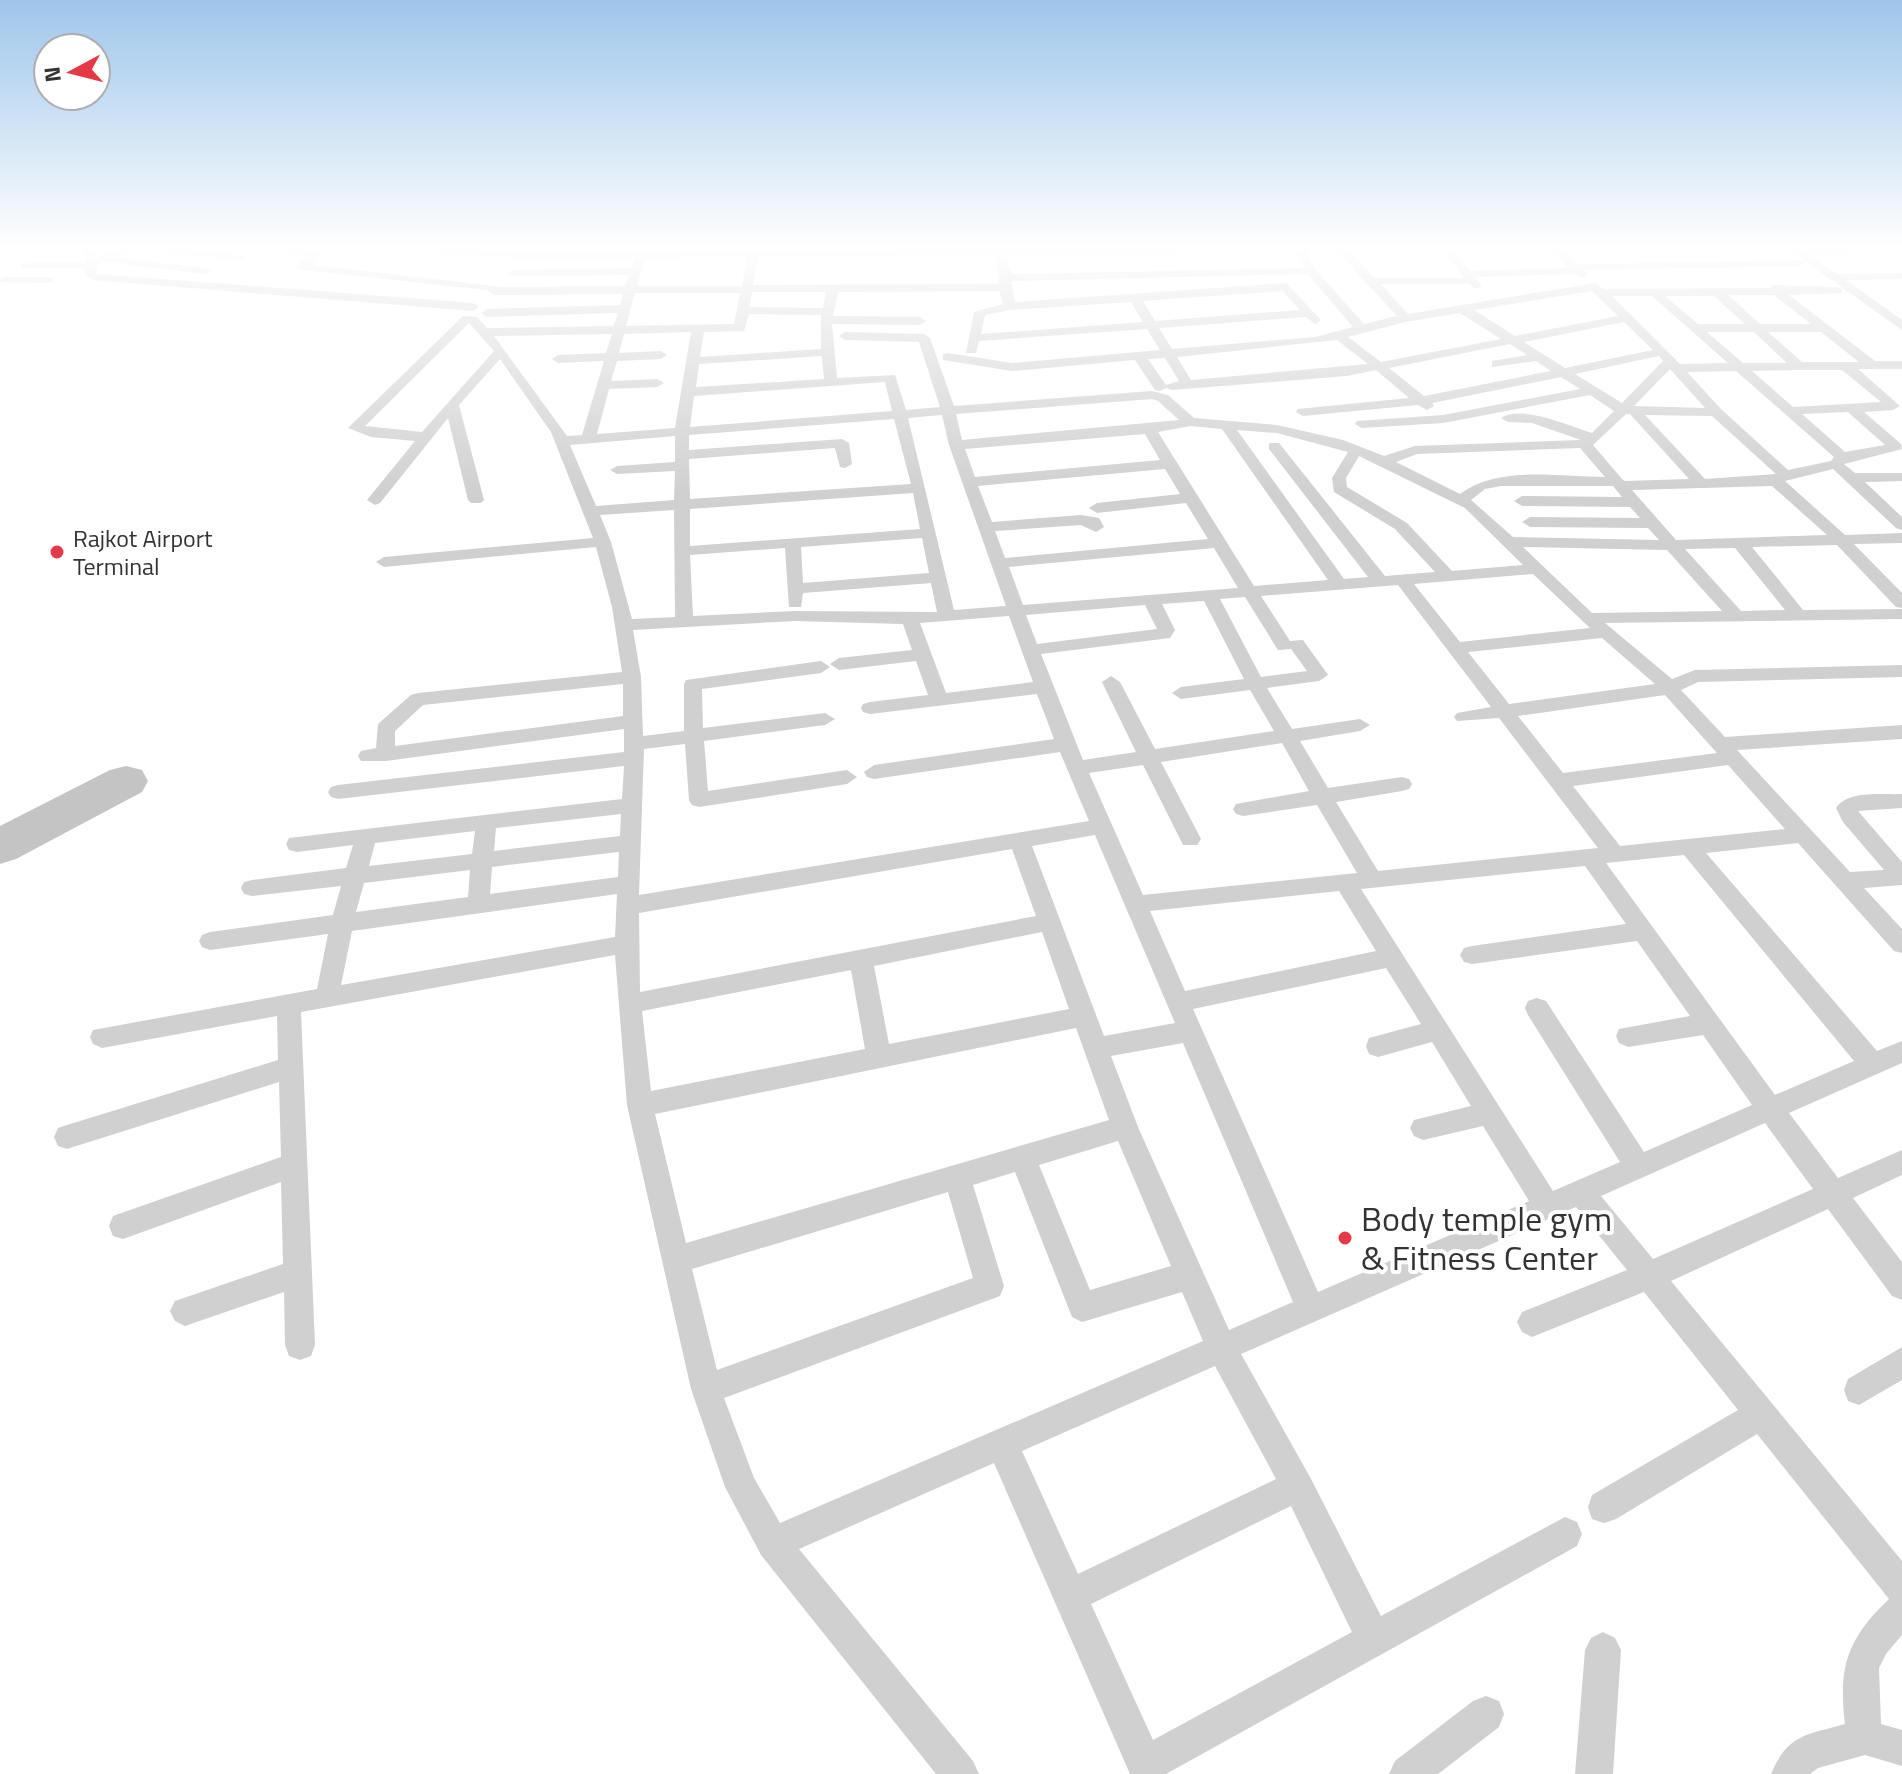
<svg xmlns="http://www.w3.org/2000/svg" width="1902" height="1774" viewBox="0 0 1902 1774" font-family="'Titillium Web',sans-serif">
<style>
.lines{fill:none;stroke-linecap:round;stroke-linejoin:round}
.taxiway{fill:#c4c4c4;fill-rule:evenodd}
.minor{fill:#d0d0d0;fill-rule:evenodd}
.poi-dot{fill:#e63946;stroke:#fff;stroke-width:3}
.labels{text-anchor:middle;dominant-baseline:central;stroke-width:8;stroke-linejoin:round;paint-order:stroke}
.far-poi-label{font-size:24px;fill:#333;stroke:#fff;text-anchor:start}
.near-poi-label{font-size:34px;fill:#333;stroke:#fff;text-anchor:start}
</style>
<rect width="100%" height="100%" fill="#fff"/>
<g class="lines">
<polygon class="taxiway" points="126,766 142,770 148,781 142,792 16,859 0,864 0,826 110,770"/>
<g class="minor">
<polygon points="46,245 96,245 96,258 122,245 161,245 240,255 246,258 240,261 133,248 115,257 205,268 211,271 205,274 104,262 96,266 97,274 473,303 479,307 473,311 93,280 86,275 84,268 21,268 21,264 25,263 85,262 85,250 51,248"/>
<path d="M 297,245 L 309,245 L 303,251 L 317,254 L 319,256 L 312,265 L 503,287 L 625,286 L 629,275 L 513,276 L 507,273 L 513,270 L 631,268 L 634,258 L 529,259 L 388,248 L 383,245 L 428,245 L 529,253 L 1451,245 L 1470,271 L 1568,268 L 1547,245 L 1558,245 L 1577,264 L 1804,260 L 1779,245 L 1902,245 L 1902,251 L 1806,252 L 1837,274 L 1902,273 L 1902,279 L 1846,280 L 1902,320 L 1902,330 L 1806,262 L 1801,266 L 1584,270 L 1588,275 L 1582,278 L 1575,274 L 1475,277 L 1482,286 L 1476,289 L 1469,284 L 1381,284 L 1408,314 L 1595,283 L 1604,289 L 1769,288 L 1774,285 L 1838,287 L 1842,289 L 1842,293 L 1789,295 L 1875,361 L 1902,361 L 1902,369 L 1858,369 L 1900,406 L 1893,410 L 1864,412 L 1901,444 L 1902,449 L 1844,464 L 1855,473 L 1902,473 L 1902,481 L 1865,482 L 1902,517 L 1902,530 L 1896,528 L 1833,469 L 1785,481 L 1845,535 L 1902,533 L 1902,543 L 1854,544 L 1902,593 L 1902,608 L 1896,607 L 1837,545 L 1752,547 L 1803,610 L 1902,609 L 1902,619 L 1605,623 L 1672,679 L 1695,670 L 1902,665 L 1902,677 L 1698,682 L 1681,690 L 1725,737 L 1902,725 L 1902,739 L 1737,750 L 1850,872 L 1884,870 L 1843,822 L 1836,808 C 1848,790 1882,795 1902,794 L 1902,808 L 1858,811 L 1902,862 L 1902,885 L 1864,888 L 1902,929 L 1902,953 L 1894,951 L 1798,843 L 1706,853 L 1877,1051 L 1902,1041 L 1902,1063 L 1789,1113 L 1838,1178 L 1902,1150 L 1902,1175 L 1853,1198 L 1902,1262 L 1902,1300 L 1892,1296 L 1828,1209 L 1671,1281 L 1902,1561 L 1902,1635 L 1886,1654 L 1879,1668 L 1881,1724 L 1902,1730 L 1902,1766 L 1865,1755 L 1818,1768 L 1810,1774 L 1771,1774 C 1788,1734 1806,1735 1845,1724 C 1838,1667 1847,1639 1889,1599 L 1757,1434 L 1616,1519 L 1604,1523 L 1592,1519 L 1588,1507 L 1592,1495 L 1738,1410 L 1644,1292 L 1532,1337 L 1522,1332 L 1517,1322 L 1522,1312 L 1627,1270 L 1576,1207 L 1241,1354 L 1311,1479 L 1381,1616 L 1565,1517 L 1577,1522 L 1582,1534 L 1577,1546 L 1166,1774 L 1130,1774 L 994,1463 L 799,1549 L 973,1761 L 979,1774 L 936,1774 L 761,1555 L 725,1487 L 691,1389 L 627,1105 L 615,955 L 301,1012 L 315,1345 L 311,1356 L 300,1360 L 289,1356 L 285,1345 L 284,1292 L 185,1326 L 175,1321 L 170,1311 L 175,1301 L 283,1264 L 281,1182 L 123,1239 L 113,1236 L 109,1226 L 113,1216 L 281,1157 L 279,1082 L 67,1149 L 58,1146 L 54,1137 L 58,1128 L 67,1125 L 278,1060 L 277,1016 L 102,1048 L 93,1044 L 90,1037 L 93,1030 L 317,989 L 328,934 L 210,950 L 202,947 L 199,941 L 202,935 L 210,932 L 333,915 L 341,886 L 252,896 L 244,894 L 241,888 L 244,882 L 252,880 L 346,868 L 353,845 L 297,852 L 289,850 L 286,844 L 289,838 L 622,799 L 624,766 L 338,799 L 331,797 L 328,792 L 331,787 L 338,785 L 624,752 L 624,729 L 386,761 L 361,761 L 358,756 L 361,751 L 376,748 L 378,724 L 411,695 L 418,693 L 622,672 L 612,607 L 596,547 L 384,567 L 376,562 L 384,557 L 593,538 L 551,432 L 500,359 L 459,405 L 484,500 L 481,503 L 471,503 L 468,500 L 448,418 L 380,503 L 375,505 L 367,500 L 415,441 L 371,437 L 348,428 L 463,316 L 477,317 L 487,328 L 614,326 L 618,313 L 487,317 L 481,313 L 487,309 L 620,305 L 623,294 L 494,295 L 488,290 L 302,270 L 296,267 L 306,258 L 287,252 ZM 1441,247 L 1464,278 L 1374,278 L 1348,249 ZM 1294,250 L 1304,268 L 1011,274 L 1006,254 ZM 1305,250 L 1336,250 L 1397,316 L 1364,324 L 1316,270 ZM 995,254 L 999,284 L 753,285 L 758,257 ZM 747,257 L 742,286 L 637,286 L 645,258 ZM 1308,274 L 1353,327 L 1315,337 L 1172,349 L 1159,328 L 1306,317 L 1315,324 L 1321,320 L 1286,283 L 1015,302 L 1011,281 ZM 999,291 L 1003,304 L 974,312 L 966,353 L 976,353 L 979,341 L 1147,329 L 1160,350 L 1012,363 L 948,353 L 943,354 L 943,360 L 1012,371 L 1135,360 L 1155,390 L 1160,391 L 1166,388 L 1172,390 L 1347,376 L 1376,370 L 1409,398 L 1298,409 L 1296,412 L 1303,416 L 1418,405 L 1427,410 L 1434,406 L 1432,403 L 1561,377 L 1580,389 L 1443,415 L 1357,421 L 1355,424 L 1362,428 L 1443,423 L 1590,395 L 1614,411 L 1592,433 C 1570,426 1520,404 1501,418 L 1508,422 L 1532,423 L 1581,440 L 1415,446 L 1384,456 L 1343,440 L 1277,425 L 1194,418 L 1168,395 L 1152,391 L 954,406 L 930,338 L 924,334 L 845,332 L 839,336 L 845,340 L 919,342 L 940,407 L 906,410 L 895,375 L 837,378 L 832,324 L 920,325 L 926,321 L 920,317 L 833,316 L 838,292 ZM 1283,291 L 1300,310 L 1155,321 L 1143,301 ZM 1592,291 L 1618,316 L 1515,336 L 1474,310 ZM 752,292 L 826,292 L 823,308 L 750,307 ZM 635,293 L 740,293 L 734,324 L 626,326 ZM 1728,295 L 1774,295 L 1811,324 L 1760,324 ZM 1612,296 L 1652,296 L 1728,363 L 1680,364 ZM 1665,296 L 1714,296 L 1745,324 L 1698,324 ZM 1131,302 L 1143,322 L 981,334 L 985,315 L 1010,310 ZM 1460,313 L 1501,339 L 1381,362 L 1348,337 L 1405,322 ZM 749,314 L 821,315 L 821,349 L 700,357 L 704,332 L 744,331 ZM 1624,322 L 1653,350 L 1565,368 L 1524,342 ZM 469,323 L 494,351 L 422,432 L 365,426 ZM 691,332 L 675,428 L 597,434 L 609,389 L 657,387 L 664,383 L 657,379 L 611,381 L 617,361 L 661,359 L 667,355 L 661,351 L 619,353 L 624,334 ZM 1707,332 L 1754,332 L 1787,363 L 1743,363 ZM 1768,332 L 1821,332 L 1859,362 L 1802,362 ZM 612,334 L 606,353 L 558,355 L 552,359 L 558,363 L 604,361 L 582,435 L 567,436 L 494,336 ZM 1337,340 L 1368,364 L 1191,380 L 1177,357 ZM 1510,344 L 1527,355 L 1492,361 L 1492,367 L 1536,361 L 1551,371 L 1424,396 L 1389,368 ZM 822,356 L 824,379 L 696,387 L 699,364 ZM 1659,356 L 1663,361 L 1622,403 L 1575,374 ZM 1165,358 L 1179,381 L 1166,385 L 1148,359 ZM 1670,369 L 1705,408 L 1634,406 ZM 1796,370 L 1842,370 L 1881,402 L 1793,407 L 1752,371 ZM 1736,371 L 1834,457 L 1831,461 L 1788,470 L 1721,409 L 1687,372 ZM 885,382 L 892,411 L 690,427 L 694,396 ZM 1152,399 L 1158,401 L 1179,420 L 962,440 L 956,414 ZM 1848,412 L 1885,445 L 1845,452 L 1802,414 ZM 1626,414 L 1630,414 L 1689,479 L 1625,481 L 1622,479 L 1593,445 ZM 942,415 L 949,445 L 1006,606 L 954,610 L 908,418 ZM 1645,415 L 1712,416 L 1776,474 L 1705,479 ZM 894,419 L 911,484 L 690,499 L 689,459 L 835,448 L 840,467 L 845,468 L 852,464 L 849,443 L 842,439 L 689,450 L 689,435 ZM 1190,426 L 1222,429 L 1328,580 L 1254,586 L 1158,432 ZM 1237,430 L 1277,433 L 1348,452 L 1332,478 L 1334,492 L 1395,529 L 1435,572 L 1385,576 L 1279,443 L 1269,443 L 1269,449 L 1368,577 L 1344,579 ZM 1145,434 L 1160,460 L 975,477 L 965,449 ZM 675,436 L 675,462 L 617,466 L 610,470 L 617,474 L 675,471 L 674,500 L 596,506 L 570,445 ZM 1580,448 L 1605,477 C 1559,477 1499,465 1460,494 L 1396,462 L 1417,454 ZM 1359,456 L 1465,508 L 1523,565 L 1452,571 L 1407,523 L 1347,487 L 1346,478 ZM 1165,469 L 1180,494 L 1097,503 L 1089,508 L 1097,513 L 1186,503 L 1208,539 L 1005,558 L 995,531 L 1081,525 L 1096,532 L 1104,527 L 1099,518 L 1081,515 L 992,522 L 978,486 ZM 1501,486 L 1613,486 L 1622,497 L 1522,496 L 1514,501 L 1522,506 L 1630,507 L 1640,518 L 1530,517 L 1522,522 L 1530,527 L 1648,528 L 1659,540 L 1513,537 L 1471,500 L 1485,489 ZM 1772,486 L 1827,535 L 1676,540 L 1632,490 ZM 913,493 L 920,529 L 690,546 L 690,509 ZM 674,510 L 675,617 L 632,619 L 611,542 L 600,515 ZM 922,538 L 929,573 L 803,583 L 801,547 ZM 1523,547 L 1667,550 L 1722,611 L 1592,613 ZM 785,548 L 789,607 L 801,607 L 803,593 L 931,583 L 937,612 L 795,611 L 693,616 L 690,555 ZM 1214,548 L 1238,588 L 1023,605 L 1009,567 ZM 1735,548 L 1785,610 L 1741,611 L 1685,549 ZM 1533,574 L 1590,628 L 1460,642 L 1414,584 ZM 1398,585 L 1491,707 L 1457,713 L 1454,717 L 1457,721 L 1499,718 L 1598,848 L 1378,871 L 1336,802 L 1402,791 L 1409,789 L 1412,784 L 1409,779 L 1402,777 L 1328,788 L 1300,741 L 1360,731 L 1370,725 L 1360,719 L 1292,729 L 1267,688 L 1319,681 L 1328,675 L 1303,640 L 1290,641 L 1261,596 ZM 1245,597 L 1278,650 L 1291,649 L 1307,671 L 1261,677 L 1220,599 ZM 1204,601 L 1244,679 L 1181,687 L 1172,693 L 1181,699 L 1250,690 L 1274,731 L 1155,749 L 1120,682 L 1111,676 L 1102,682 L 1136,752 L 1083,760 L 1041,654 L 1170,638 L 1175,630 L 1162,604 ZM 1145,605 L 1157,629 L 1037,644 L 1026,615 ZM 1009,616 L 1033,682 L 946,693 L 920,623 ZM 795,621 L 903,624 L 912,650 L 839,658 L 830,664 L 839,670 L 916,661 L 928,695 L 870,702 L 863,704 L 861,708 L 863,712 L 870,714 L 1037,694 L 1054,739 L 874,765 L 864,772 L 867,777 L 874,779 L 1060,752 L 1089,821 L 639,895 L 644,749 L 685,744 L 689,800 L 692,805 L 699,807 L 847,784 L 857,777 L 847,770 L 708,791 L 704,741 L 825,725 L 835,719 L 825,713 L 703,728 L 702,689 L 821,673 L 830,667 L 821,661 L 686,680 L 684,684 L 684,731 L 643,736 L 641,677 L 633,630 ZM 1602,638 L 1655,684 L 1509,704 L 1468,652 ZM 623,684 L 623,716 L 395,746 L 395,731 L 423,705 ZM 1665,695 L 1717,753 L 1563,773 L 1518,716 ZM 1282,743 L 1309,791 L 1236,804 L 1233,809 L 1236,814 L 1243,816 L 1317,805 L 1357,873 L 1143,895 L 1089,773 L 1143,765 L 1183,845 L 1197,845 L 1201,839 L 1161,762 ZM 1728,765 L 1785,829 L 1620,846 L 1573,786 ZM 621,814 L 620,836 L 494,851 L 496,828 ZM 475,831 L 472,854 L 369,866 L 375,843 ZM 1095,835 L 1175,1023 L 1104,1036 L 1032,846 ZM 1012,849 L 1036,916 L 640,992 L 639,913 ZM 619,852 L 618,877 L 490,894 L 492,867 ZM 1684,855 L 1854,1061 L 1775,1095 L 1606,863 ZM 1585,866 L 1626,924 L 1472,946 L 1464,948 L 1460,955 L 1464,962 L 1472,964 L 1637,941 L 1690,1016 L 1619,1029 L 1616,1036 L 1619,1043 L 1628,1047 L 1703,1035 L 1752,1105 L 1644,1152 L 1546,1001 L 1537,998 L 1528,1001 L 1525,1008 L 1528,1015 L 1620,1162 L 1553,1191 L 1361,889 ZM 470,870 L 468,897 L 356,912 L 364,883 ZM 1339,891 L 1376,951 L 1185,991 L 1150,911 ZM 617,894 L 615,937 L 341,985 L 352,931 ZM 1042,932 L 1069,1009 L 889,1044 L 874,966 ZM 1386,968 L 1421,1024 L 1369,1038 L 1366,1046 L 1369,1054 L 1378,1057 L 1432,1042 L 1471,1106 L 1414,1120 L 1410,1128 L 1414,1136 L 1423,1140 L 1483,1126 L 1529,1201 L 1318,1292 L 1193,1009 ZM 851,970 L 865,1049 L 651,1091 L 642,1011 ZM 1076,1028 L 1109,1120 L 686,1243 L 655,1114 ZM 1183,1043 L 1293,1302 L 1229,1330 L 1138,1127 L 1111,1056 ZM 1765,1123 L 1813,1189 L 1653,1259 L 1601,1196 ZM 1118,1141 L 1171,1266 L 1090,1290 L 1039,1165 ZM 1015,1172 L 1072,1317 L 1082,1322 L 1182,1292 L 1203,1341 L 780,1523 L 754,1478 L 724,1398 L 1000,1296 L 1004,1286 L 973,1185 ZM 948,1192 L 973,1278 L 717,1370 L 692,1269 ZM 1215,1366 L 1276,1479 L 1078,1574 L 1022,1451 ZM 1291,1506 L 1352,1632 L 1153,1740 L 1091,1604 Z"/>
<polygon points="5,277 48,277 54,280 48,283 1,282 0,279"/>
<polygon points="1902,1347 1902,1380 1859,1405 1848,1401 1844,1390 1848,1379"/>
<polygon points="1603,1632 1615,1638 1621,1650 1613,1774 1575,1774 1585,1650 1591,1638"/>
<polygon points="1486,1696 1499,1701 1504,1714 1499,1727 1438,1774 1389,1774 1395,1761 1473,1701"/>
</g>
</g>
<linearGradient id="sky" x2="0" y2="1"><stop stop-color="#9ec6ea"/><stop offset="0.5" stop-color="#fff"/><stop offset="1" stop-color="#fff" stop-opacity="0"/></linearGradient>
<rect width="1902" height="493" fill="url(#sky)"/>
<g class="poi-dot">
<circle cx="57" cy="552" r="8"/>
<circle cx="1345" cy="1238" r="8"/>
</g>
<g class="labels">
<g class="far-poi-label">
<text x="73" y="538">Rajkot Airport<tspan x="73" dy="28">Terminal</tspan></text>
</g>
<g class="near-poi-label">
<text x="1361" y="1218">Body temple gym<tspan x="1361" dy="39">&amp; Fitness Center</tspan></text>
</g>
</g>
<g transform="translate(72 72) rotate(263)"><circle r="38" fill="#ffffff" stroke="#adadad" stroke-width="2"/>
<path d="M0-6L14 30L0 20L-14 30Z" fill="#e63946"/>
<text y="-12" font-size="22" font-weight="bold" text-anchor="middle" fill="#333333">N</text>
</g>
</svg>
